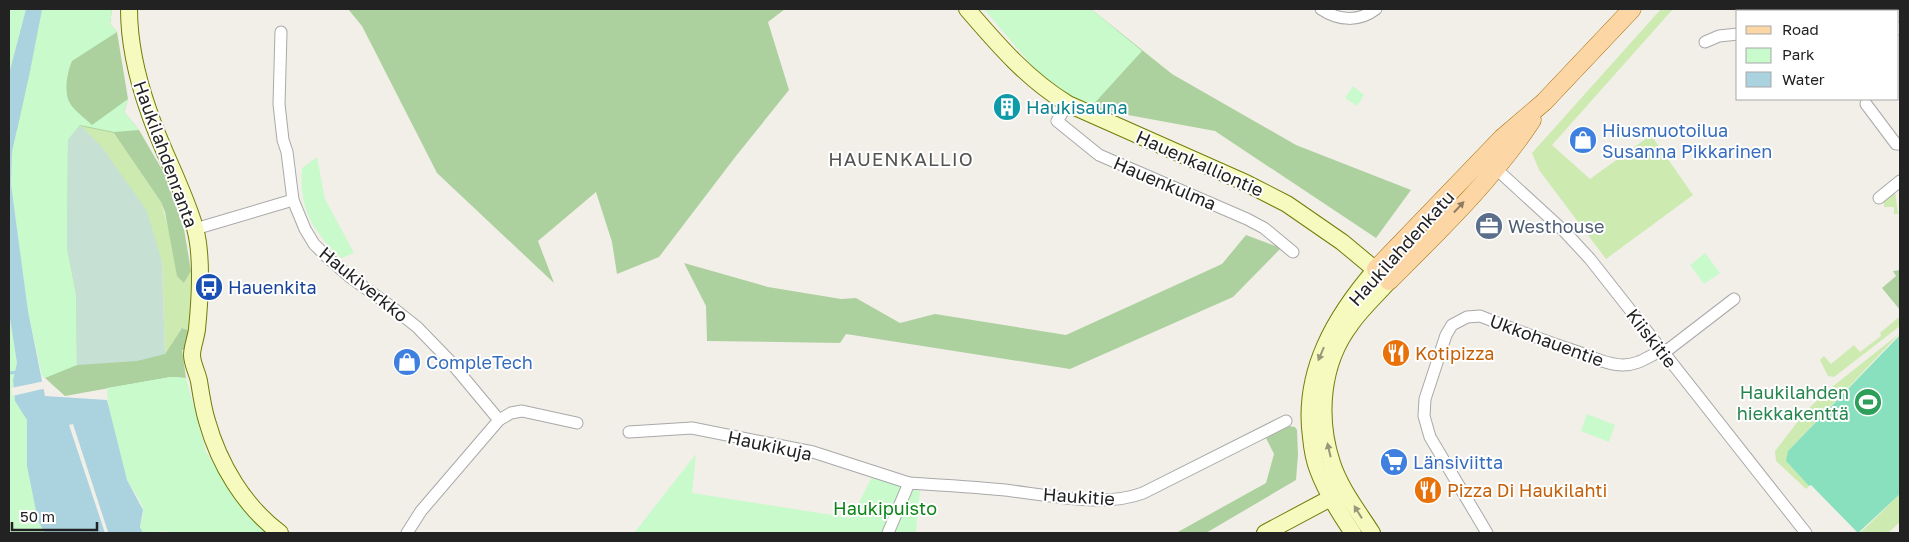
<svg xmlns="http://www.w3.org/2000/svg" width="1909" height="542" viewBox="0 0 1909 542" font-family="'Golos Text',sans-serif">
<style>
.grass{fill:#cdebb0}
.forest{fill:#add19e}
.wetland{fill:#c6e0d4}
.park{fill:#c8facc}
.pitch{fill:#88e0be}
.water{fill:#aad3df}
.pier{fill:#f2efe9}
.lines{fill:none;stroke-linecap:round;stroke-linejoin:round}
.stream{stroke:#aad3df;stroke-width:3}
.street-casing{stroke:#a9a9a9;stroke-width:13}
.secondary-casing{stroke:#707d05;stroke-width:18}
.primary-casing{stroke:#a06b00;stroke-width:19}
.street{stroke:#fff;stroke-width:11}
.secondary{stroke:#f7fabf;stroke-width:16}
.primary{stroke:#fcd6a4;stroke-width:18}
.oneway{fill:#8f7c63}
.oneway2{fill:#979978}
.labels{text-anchor:middle;dominant-baseline:central;stroke-width:4;stroke-linejoin:round;paint-order:stroke}
.culture-label{font-size:18px;fill:#0d838f;stroke:#fff;text-anchor:start}
.shop-label{font-size:18px;fill:#366cbe;stroke:#fff;text-anchor:start}
.street-label{font-size:18px;fill:#222;stroke:#fff}
.service-label{font-size:18px;fill:#4e5e75;stroke:#fff;text-anchor:start}
.transit-label{font-size:18px;fill:#164399;stroke:#fff;text-anchor:start}
.food-label{font-size:18px;fill:#c56008;stroke:#fff;text-anchor:start}
.leisure-label{font-size:18px;fill:#27864d;stroke:#fff;text-anchor:end}
.park-label{font-size:18px;fill:#0c8416;stroke:#fff}
.neighbourhood-label{font-size:19px;letter-spacing:1px;fill:#555;stroke:#fff}
</style>
<rect width="100%" height="100%" fill="#f2efe9"/>
<g class="grass">
<polygon points="1661,9 1673,9 1552,145 1590,179 1651,135 1693,195 1606,259 1539,170 1532,153"/>
<polygon points="80,125 114,132 161,202 184,283 191,271 190,331 182,328 165,354 162,262"/>
<polygon points="1895,191 1898,214 1894,214 1894,207 1884,207 1884,199"/>
<polygon points="1899,317 1900,326 1834,377 1828,376 1820,360 1824,356 1831,364 1854,345 1860,352 1881,336 1880,333"/>
<polygon points="1900,333 1788,451 1787,462 1809,486 1806,489 1776,461 1775,451 1806,411 1827,391"/>
<polygon points="1900,494 1900,522 1888,533 1860,533"/>
</g>
<g class="forest">
<polygon points="42,9 112,9 110,24 117,32 128,99 124,112 139,130 164,173 184,229 191,271 184,283 177,276 165,212 161,202 114,133 80,126 165,354 182,328 190,331 187,350 182,350 186,378 171,377 65,396 45,378 43,303 17,128 30,71"/>
<polygon points="348,9 785,9 768,22 789,90 736,156 659,257 617,274 612,242 596,192 538,241 554,283 437,173 362,26"/>
<polygon points="1091,9 1172,74 1296,145 1411,190 1376,238 1215,131 1090,108 1014,43 1000,27"/>
<polygon points="1246,235 1281,248 1233,297 1070,369 846,334 840,343 707,341 706,306 684,263 768,287 841,299 856,298 900,323 935,314 1066,335 1222,264"/>
<polygon points="1900,270 1900,310 1882,288 1896,276 1893,271"/>
<polygon points="1289,426 1295,427 1297,430 1298,455 1296,480 1206,533 1176,533 1266,483 1274,454 1266,438 1276,430"/>
</g>
<polygon class="wetland" points="80,125 102,147 147,211 162,262 165,354 137,361 77,365 76,294 67,248 68,140"/>
<g class="park">
<polygon points="9,9 26,9 9,74"/>
<path d="M 42,9 L 112,9 L 110,24 L 117,32 L 72,61 C 67,73 63,94 71,105 C 76,112 85,118 92,125 L 128,99 L 124,112 L 139,130 L 114,132 L 80,125 L 68,140 L 67,248 L 76,294 L 77,365 L 45,378 L 42,376 L 28,311 L 11,184 L 12,152 L 30,71 Z"/>
<polygon points="984,9 1091,9 1142,51 1090,108 1045,81"/>
<polygon points="1353,86 1364,95 1357,106 1345,98"/>
<path d="M 317,157 L 325,199 L 354,253 L 341,258 C 312,230 299,209 302,168 Z"/>
<polygon points="1705,253 1720,273 1704,284 1690,265"/>
<polygon points="9,312 17,363 13,380 15,401 27,419 27,466 38,521 45,533 9,533"/>
<path d="M 171,377 L 186,378 L 206,452 L 213,462 L 218,464 L 273,533 L 173,533 C 158,529 155,534 142,533 C 138,525 144,519 143,510 C 141,499 131,489 127,479 C 119,459 107,410 107,388 Z"/>
<polygon points="1587,414 1615,425 1609,442 1581,431"/>
<polygon points="696,454 692,493 851,518 872,477 920,491 916,533 634,533"/>
</g>
<polygon class="pitch" points="1900,335 1900,494 1858,533 1811,485 1809,486 1786,461 1788,451"/>
<polygon class="water" points="26,9 42,9 30,71 12,152 11,184 28,311 45,396 107,400 127,480 143,510 140,527 143,533 45,533 38,521 27,466 27,420 15,401 13,380 17,363 9,312 9,74"/>
<g class="pier">
<polygon points="45,381 47,388 12,396 11,388"/>
<polygon points="73,424 108,532 109,533 105,533 69,425"/>
</g>
<g class="lines">
<polyline class="stream" points="9,373 18,372"/>
<defs>
<g id="street">
<path d="M 1321,9 C 1339,21 1359,22 1376,9"/>
<polyline points="1855,9 1861,11"/>
<polyline points="1801,11 1803,9"/>
<polyline points="1898,28 1900,29"/>
<polyline points="281,32 279,104 283,140 287,152 293,200 305,229 314,244 326,256 350,277 393,308 417,327 449,360 499,420 421,511 407,533"/>
<polyline points="1705,42 1719,36 1738,34"/>
<polyline points="1068,104 1057,121 1099,155 1247,219 1264,228 1293,252"/>
<polyline points="1866,104 1896,144 1900,144"/>
<polyline points="1492,165 1565,232 1590,259 1806,533"/>
<polyline points="1879,198 1900,181"/>
<polyline points="195,229 293,200"/>
<polyline points="499,420 511,413 522,411 577,423"/>
<polyline points="629,432 692,428 813,452 909,483"/>
<path d="M 888,533 L 909,483 C 941,485 973,487 1005,490 C 1047,495 1104,508 1143,493 L 1286,421"/>
<path d="M 1487,533 L 1430,437 L 1424,416 L 1425,399 L 1446,335 L 1452,325 L 1467,317 L 1480,316 C 1513,329 1545,341 1578,352 C 1592,357 1608,365 1623,365 C 1643,365 1653,351 1669,349 L 1734,299"/>
</g>
<g id="secondary">
<path d="M 129,9 C 129,45 137,78 149,112 C 162,151 183,187 195,228 C 203,257 200,299 197,329 C 196,338 192,347 192,355 C 192,363 197,372 199,381 C 201,394 203,408 207,421 C 219,464 244,506 280,533"/>
<path d="M 967,9 C 998,45 1027,79 1068,104 L 1246,183 L 1287,204 L 1342,242 L 1389,281 C 1377,295 1362,308 1351,324 C 1321,363 1317,417 1332,463 C 1340,488 1358,511 1372,533"/>
<polyline points="1265,533 1342,492"/>
<path d="M 1353,533 C 1340,514 1326,492 1318,470 C 1314,460 1312,448 1311,437 C 1302,372 1335,316 1376,269"/>
</g>
<g id="primary">
<polyline points="1376,269 1502,138 1544,102 1632,9"/>
<path d="M 1389,281 C 1439,231 1494,178 1532,120"/>
</g>
</defs>
<use href="#street" class="street-casing"/>
<use href="#secondary" class="secondary-casing"/>
<use href="#primary" class="primary-casing"/>
<use href="#street" class="street"/>
<use href="#secondary" class="secondary"/>
<use href="#primary" class="primary"/>
</g>
<defs><path id="oneway-solid" d="M-6-.8H1V-3.2L6.5 0L1 3.2V.8H-6Z" transform="scale(1.25)"/></defs>
<use class="oneway" href="#oneway-solid" transform="translate(1459 207) rotate(-47)"/>
<g class="oneway2">
<use href="#oneway-solid" transform="translate(1321 354) rotate(113)"/>
<use href="#oneway-solid" transform="translate(1329 450) rotate(-103)"/>
<use href="#oneway-solid" transform="translate(1358 512) rotate(-122)"/>
</g>
<defs>
<symbol id="building-disc" viewBox="-11 -11 22 22"><circle r="9.5" fill="#0f9aa8" stroke="#fff"/><path d="M-4-6H4V6H1V3H-1V6H-4ZM-2.5-4.3h1.7v1.8h-1.7ZM.8-4.3h1.7v1.8H.8ZM-2.5-1h1.7V.8h-1.7ZM.8-1h1.7V.8H.8Z" fill="#fff"/></symbol>
<symbol id="shop-disc" viewBox="-11 -11 22 22"><circle r="9.5" fill="#3f7fe0" stroke="#fff"/><path d="M-5-2.5h2.3a2.7 3.5 0 0 1 5.4 0H5L5.5 6h-11ZM-1.5-2.5h3a1.5 2.3 0 0 0-3 0Z" fill="#fff"/></symbol>
<symbol id="office-disc" viewBox="-11 -11 22 22"><circle r="9.5" fill="#5c6f8a" stroke="#fff"/><path d="M-6-3h4V-5.5h4V-3h4V5H-6ZM-1-4.5V-3h2v-1.5ZM-6 0V1H6V0Z" fill="#fff"/></symbol>
<symbol id="bus-disc" viewBox="-11 -11 22 22"><circle r="9.5" fill="#1a4fb4" stroke="#fff"/><path d="M-5-6H5V4H4V6H2V4H-2V6H-4V4H-5ZM-3.5-4V0h7V-4ZM-3.5 1.2v1.5H-2V1.2ZM2 1.2v1.5H3.5V1.2Z" fill="#fff"/></symbol>
<symbol id="restaurant-disc" viewBox="-11 -11 22 22"><circle r="9.5" fill="#e8710a" stroke="#fff"/><path d="M-5-6h1v4h1v-4h1v4h1v-4h1v5L-1.5 .5V6h-2V.5L-5-1ZM5-6V6H3V1.5H1.5Q1.5-4 5-6Z" fill="#fff"/></symbol>
<symbol id="stadium-disc" viewBox="-11 -11 22 22"><circle r="9.5" fill="#2e9e5b" stroke="#fff"/><path d="M0-5a6.5 5 0 1 0 0 10a6.5 5 0 1 0 0-10ZM-3.5-1.8h7v3.6h-7Z" fill="#fff"/></symbol>
<symbol id="supermarket-disc" viewBox="-11 -11 22 22"><circle r="9.5" fill="#3f7fe0" stroke="#fff"/><path d="M-6-5.5h2.5l.6 2H6L4.5 2H-2.5L-4.4-4H-6ZM-1.5 3.2a1.3 1.3 0 1 0 .1 0ZM3 3.2a1.3 1.3 0 1 0 .1 0Z" fill="#fff"/></symbol>
</defs>
<g fill-rule="evenodd">
<use href="#building-disc" x="991" y="91" width="32" height="32"/>
<use href="#shop-disc" x="1567" y="124" width="32" height="32"/>
<use href="#office-disc" x="1473" y="210" width="32" height="32"/>
<use href="#bus-disc" x="193" y="271" width="32" height="32"/>
<use href="#restaurant-disc" x="1380" y="337" width="32" height="32"/>
<use href="#shop-disc" x="391" y="346" width="32" height="32"/>
<use href="#stadium-disc" x="1852" y="386" width="32" height="32"/>
<use href="#supermarket-disc" x="1378" y="446" width="32" height="32"/>
<use href="#restaurant-disc" x="1412" y="474" width="32" height="32"/>
</g>
<g class="labels">
<g class="culture-label">
<text x="1026" y="107">Haukisauna</text>
</g>
<g class="shop-label">
<text x="1602" y="130">Hiusmuotoilua<tspan x="1602" dy="21">Susanna Pikkarinen</tspan></text>
<text x="426" y="362">CompleTech</text>
<text x="1413" y="462">Länsiviitta</text>
</g>
<g class="street-label">
<text transform="translate(166 154) rotate(70)">Haukilahdenranta</text>
<text transform="translate(1200 163) rotate(24)">Hauenkalliontie</text>
<text transform="translate(1165 183) rotate(23)">Hauenkulma</text>
<text transform="translate(1401 248) rotate(-48)">Haukilahdenkatu</text>
<text transform="translate(364 284) rotate(39)">Haukiverkko</text>
<text transform="translate(1652 338) rotate(52)">Kiiskitie</text>
<text transform="translate(1547 340) rotate(20)">Ukkohauentie</text>
<text transform="translate(770 445) rotate(12)">Haukikuja</text>
<text transform="translate(1079 496) rotate(4)">Haukitie</text>
</g>
<g class="service-label">
<text x="1508" y="226">Westhouse</text>
</g>
<g class="transit-label">
<text x="228" y="287">Hauenkita</text>
</g>
<g class="food-label">
<text x="1415" y="353">Kotipizza</text>
<text x="1447" y="490">Pizza Di Haukilahti</text>
</g>
<g class="leisure-label">
<text x="1849" y="392">Haukilahden<tspan x="1849" dy="21">hiekkakenttä</tspan></text>
</g>
<g class="park-label">
<text x="885" y="508">Haukipuisto</text>
</g>
<g class="neighbourhood-label">
<text x="901" y="158">HAUENKALLIO</text>
</g>
</g>
<rect width="1909" height="542" fill="none" stroke="#222222" stroke-width="20"/>
<rect x="1736" y="10" width="162" height="90" fill="#ffffff" stroke="#a7a7a7"/>
<rect x="1746" y="26" width="25" height="8" fill="#fcd6a4" stroke="#a7a7a7"/>
<text x="1782" y="35" font-size="15" fill="#222222">Road</text>
<rect x="1746" y="48" width="25" height="15" fill="#c8facc" stroke="#a7a7a7"/>
<text x="1782" y="60" font-size="15" fill="#222222">Park</text>
<rect x="1746" y="72" width="25" height="15" fill="#aad3df" stroke="#a7a7a7"/>
<text x="1782" y="85" font-size="15" fill="#222222">Water</text>
<path d="M12 522v8h85v-8" fill="none" stroke="#222222" stroke-width="2.5"/>
<text x="20" y="522" font-size="15" fill="#222222" stroke="#ffffff" stroke-width="4" paint-order="stroke">50 m</text>
</svg>
